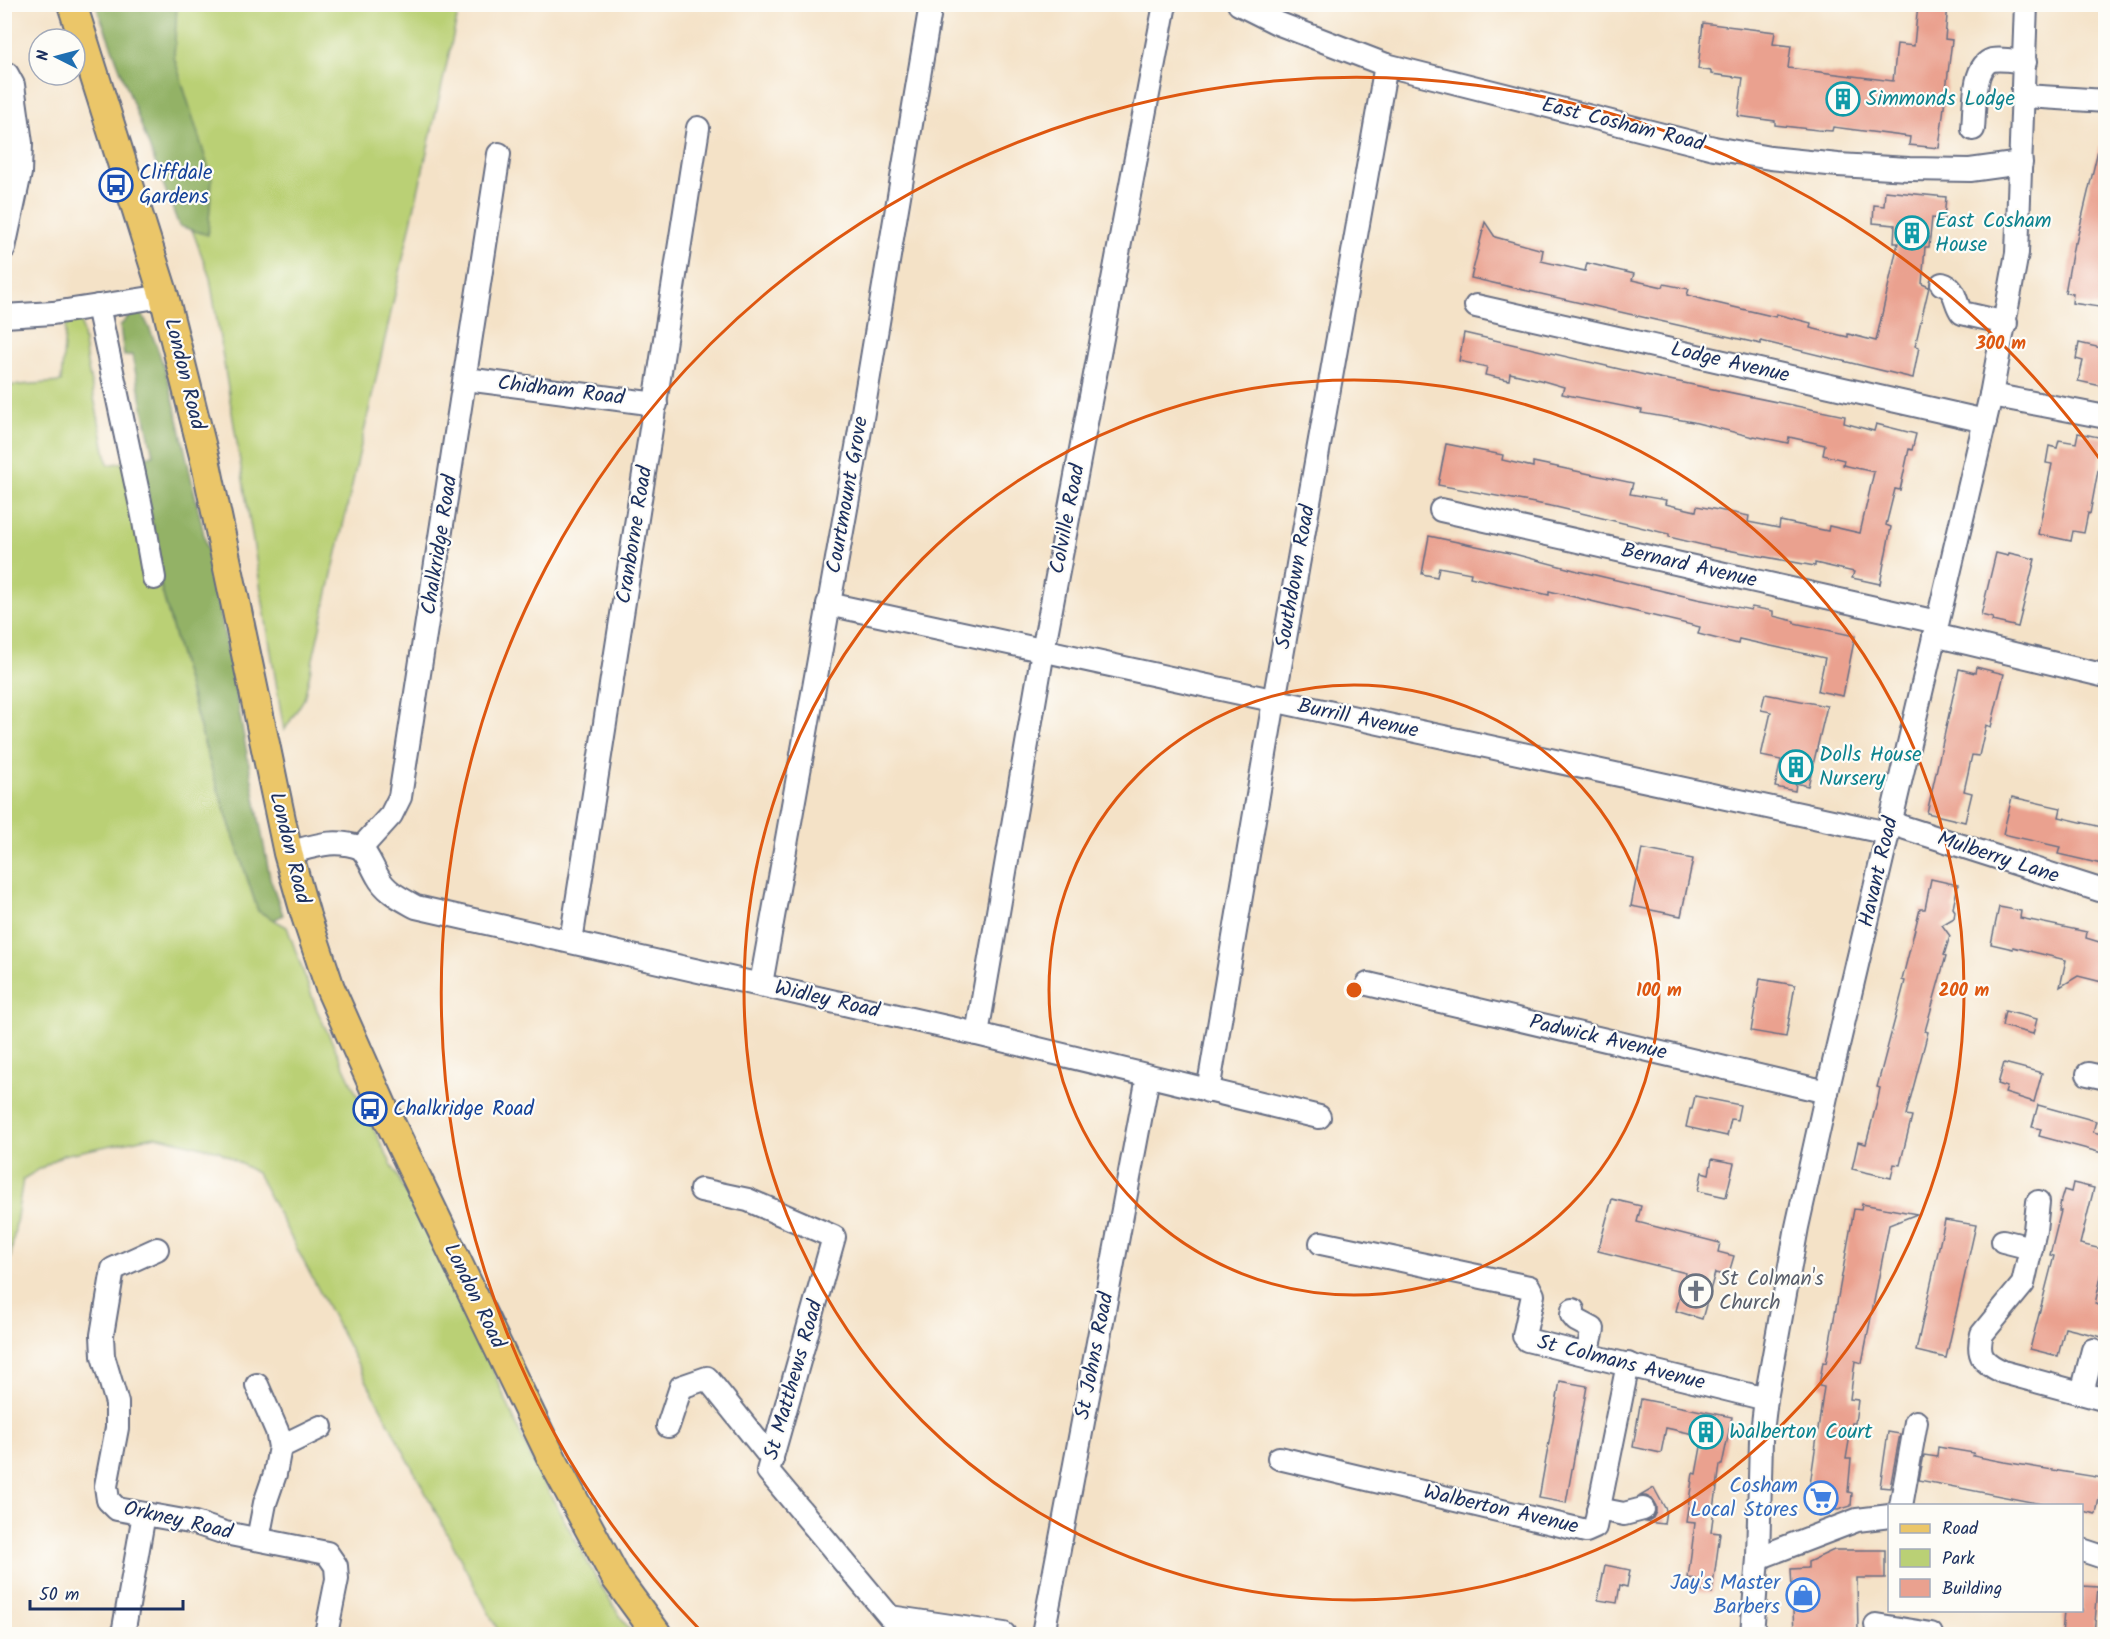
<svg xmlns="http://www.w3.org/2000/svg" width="2110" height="1639" viewBox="0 0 2110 1639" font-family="Kalam,sans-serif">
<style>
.green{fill:#bad075;stroke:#6a806a;stroke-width:1.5}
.forest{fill:#93b266;stroke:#577062;stroke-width:1.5}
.building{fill:#eaa18f}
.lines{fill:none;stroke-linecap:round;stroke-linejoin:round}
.minor-casing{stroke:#676e83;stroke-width:26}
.major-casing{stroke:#676e83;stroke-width:32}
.minor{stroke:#fff;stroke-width:22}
.major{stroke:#ebc669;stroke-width:28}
.ring{fill:none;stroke:#de5710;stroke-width:3}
.labels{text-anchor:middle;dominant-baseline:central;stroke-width:4.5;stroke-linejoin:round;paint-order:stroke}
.culture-label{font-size:21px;fill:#0d838f;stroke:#fdfcf7;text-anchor:start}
.street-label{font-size:21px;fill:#1b2f5e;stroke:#fdfcf7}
.transit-label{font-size:21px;fill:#164399;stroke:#fdfcf7;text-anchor:start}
.worship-label{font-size:21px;fill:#5b616d;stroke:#fdfcf7;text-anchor:start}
.shop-label{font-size:21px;fill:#366cbe;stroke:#fdfcf7;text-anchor:end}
.centre{fill:#de5710;stroke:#fdfcf7;stroke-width:3}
.ring-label{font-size:18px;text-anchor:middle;font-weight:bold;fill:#de5710;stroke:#fdfcf7;stroke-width:4.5;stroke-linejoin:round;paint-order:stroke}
</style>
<rect width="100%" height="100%" fill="#fdfcf7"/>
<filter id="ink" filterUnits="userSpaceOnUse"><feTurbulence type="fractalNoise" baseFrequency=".0167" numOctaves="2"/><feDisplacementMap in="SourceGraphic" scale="12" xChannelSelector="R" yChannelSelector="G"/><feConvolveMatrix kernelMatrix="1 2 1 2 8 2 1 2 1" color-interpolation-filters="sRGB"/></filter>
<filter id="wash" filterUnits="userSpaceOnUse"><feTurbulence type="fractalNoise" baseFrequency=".008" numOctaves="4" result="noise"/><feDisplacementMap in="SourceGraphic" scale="24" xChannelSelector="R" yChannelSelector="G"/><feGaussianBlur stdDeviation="1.35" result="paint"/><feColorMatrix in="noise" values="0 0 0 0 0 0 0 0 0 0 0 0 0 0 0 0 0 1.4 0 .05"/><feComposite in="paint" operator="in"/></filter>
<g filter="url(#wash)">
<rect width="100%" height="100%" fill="#f4e2c7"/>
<g class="green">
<polygon points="109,5 460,5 304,699 284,731 210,278"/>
<polygon points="81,320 87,364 108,465 124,462 148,583 161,587 212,771 258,911 287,927 317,1010 368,1118 478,1336 534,1465 599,1583 632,1634 500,1634 257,1173 219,1151 156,1136 63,1155 23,1179 5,1292 5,386 61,382 66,321"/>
</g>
<g class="forest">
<polygon points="96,5 177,5 174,57 212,179 208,235 179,226"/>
<path d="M 142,313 C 169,365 179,425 192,482 C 223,613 245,746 270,878 L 283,915 L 274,920 L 258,911 L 212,771 L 161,587 L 143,458 L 153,455 L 132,355 L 124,356 L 120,326 L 128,317 Z"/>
</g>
<g id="blocks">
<g class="building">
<polygon points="1918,4 1948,4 1945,39 1952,40 1939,148 1909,145 1910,137 1833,127 1832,131 1818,130 1775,125 1775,121 1738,116 1743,78 1711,74 1711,71 1698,69 1703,23 1775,32 1773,44 1791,46 1788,68 1893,81 1897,44 1914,46"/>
<polygon points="2099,146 2106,146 2106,308 2072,303 2073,294 2065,293 2074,243 2076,243"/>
<polygon points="1885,191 1946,197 1944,219 1932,218 1929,247 1925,247 1922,284 1929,287 1915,346 1919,347 1913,378 1761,341 1761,344 1471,278 1485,222 1495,237 1543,250 1541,261 1585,271 1587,263 1634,274 1632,280 1663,287 1664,284 1689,289 1687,295 1712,302 1776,317 1776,314 1811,323 1810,328 1848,337 1848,334 1876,341 1898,243 1894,243 1895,225 1873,223 1874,205 1884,206"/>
<polygon points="1464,333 1645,375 1845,416 1844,423 1874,431 1876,424 1916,434 1912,450 1909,449 1900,490 1895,489 1886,525 1891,527 1880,584 1852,578 1854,572 1815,563 1815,566 1711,547 1669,537 1669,534 1556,507 1438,485 1446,444 1503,455 1502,460 1533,467 1533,462 1633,483 1630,494 1666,500 1665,504 1696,511 1697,506 1729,512 1749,516 1748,522 1779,528 1780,521 1828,531 1829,526 1860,533 1874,472 1843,465 1844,460 1823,455 1825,445 1789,437 1788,443 1754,436 1753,437 1693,422 1641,413 1642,410 1562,394 1564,387 1540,380 1510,373 1509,380 1485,375 1487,367 1459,361"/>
<polygon points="2079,343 2106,349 2106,387 2078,381 2083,361 2076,359"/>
<polygon points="2078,433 2104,438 2090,514 2088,513 2084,533 2073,531 2071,541 2038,534 2052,464 2046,463 2049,446 2057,448 2059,440 2076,443"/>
<polygon points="1429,536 1514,554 1578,571 1697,599 1751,610 1752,607 1773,611 1773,616 1794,621 1794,623 1855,636 1843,696 1818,691 1825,658 1739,639 1738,644 1698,634 1700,627 1549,591 1549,595 1470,577 1471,573 1439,567 1437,577 1422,574"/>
<polygon points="1996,553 2008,556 2009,553 2035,559 2018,627 1992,621 1993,618 1981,615"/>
<polygon points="1976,667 2004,674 1991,727 1986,725 1979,756 1972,755 1964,791 1972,793 1965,822 1927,813 1959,669 1975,673"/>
<polygon points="1765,694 1827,706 1808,786 1796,783 1795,791 1775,787 1781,760 1761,756 1771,712 1761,710"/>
<polygon points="2012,797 2061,808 2059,817 2106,828 2106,865 2058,854 2060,847 2003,834"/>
<polygon points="1642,849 1693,859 1681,916 1631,906"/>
<polygon points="1931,879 1958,885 1953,908 1955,911 1954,918 1942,925 1950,936 1944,955 1946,956 1925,1031 1928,1032 1906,1115 1912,1116 1900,1165 1894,1164 1891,1178 1852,1169 1858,1142 1866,1144 1878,1098 1880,1088 1877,1087 1905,981 1902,980 1920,909 1925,909"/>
<polygon points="1999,907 2021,911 2020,918 2087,932 2086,938 2106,944 2106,983 2078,976 2060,987 2066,960 2013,947 2013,949 1991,944"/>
<polygon points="1760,979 1795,985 1786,1037 1751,1031"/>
<polygon points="2005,1011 2037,1019 2033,1034 2002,1026"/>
<polygon points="2004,1063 2042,1073 2034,1102 2005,1093 2007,1087 1998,1084"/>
<polygon points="1695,1096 1740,1105 1737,1120 1731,1119 1727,1136 1686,1127 1690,1109 1692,1109"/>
<polygon points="2038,1105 2096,1121 2093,1132 2106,1135 2106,1154 2039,1136 2041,1129 2032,1127"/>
<polygon points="1712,1159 1734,1163 1726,1197 1698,1191 1702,1172 1709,1174"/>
<polygon points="2073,1183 2094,1188 2080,1244 2106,1250 2106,1273 2102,1272 2095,1304 2106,1307 2106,1338 2065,1328 2058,1356 2030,1349 2054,1256 2050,1255 2061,1211 2059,1211 2061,1200 2064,1190 2071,1192"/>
<polygon points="1612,1199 1641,1206 1637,1222 1720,1243 1718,1252 1734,1256 1728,1276 1715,1273 1702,1319 1676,1311 1686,1273 1598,1251"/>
<polygon points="1862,1204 1917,1214 1889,1225 1862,1363 1855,1361 1850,1399 1858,1400 1855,1423 1852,1423 1846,1459 1851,1459 1848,1492 1852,1493 1851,1506 1838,1510 1807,1506 1824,1387 1819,1386 1823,1362 1826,1363 1854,1209 1861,1210"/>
<polygon points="1945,1220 1976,1225 1946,1358 1916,1351"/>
<polygon points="1560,1381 1587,1386 1566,1503 1539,1498"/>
<polygon points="1641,1399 1732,1417 1722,1465 1720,1465 1711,1532 1720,1533 1712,1593 1694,1590 1696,1579 1688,1578 1695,1523 1686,1522 1693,1473 1696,1474 1703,1436 1666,1428 1661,1453 1633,1447"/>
<polygon points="1888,1432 1900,1434 1890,1488 1880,1487"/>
<polygon points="1938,1447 1974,1453 1973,1456 2004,1462 2103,1478 2096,1514 2082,1511 2082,1506 2051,1506 1919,1480 1924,1455 1937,1457"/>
<polygon points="1654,1488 1666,1510 1664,1524 1646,1522 1653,1518 1656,1512 1656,1506 1652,1499 1646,1496 1640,1496"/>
<polygon points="1834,1550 1885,1550 1885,1578 1857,1578 1858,1633 1794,1632 1791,1569 1808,1568 1808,1562"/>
<polygon points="1605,1565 1630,1570 1627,1587 1620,1585 1617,1603 1598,1600"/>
<polygon points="2082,1586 2098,1587 2094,1635 2062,1635 2064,1611 2082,1611"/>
</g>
</g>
</g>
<g filter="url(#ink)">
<use href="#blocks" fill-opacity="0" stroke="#676e83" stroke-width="1.5"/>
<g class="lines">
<defs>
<g id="minor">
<polyline points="1239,4 1277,23 1386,65 1714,148 1770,158 1838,165 1909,169 1970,170 2021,163"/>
<polyline points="2024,96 2106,101"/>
<path d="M 1973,129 C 1975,111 1972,66 1992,60 C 2002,58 2015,61 2025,62"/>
<polyline points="4,248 20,173 21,143 13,85 7,74"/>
<path d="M 1942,284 C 1957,288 1954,303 1962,313 L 2006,323"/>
<polyline points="98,306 143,516 154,578"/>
<polyline points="1476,306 1985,421"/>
<polyline points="4,316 53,313 164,296"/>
<polyline points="466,379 656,404"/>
<polyline points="1991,395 2106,417"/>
<polyline points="1441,510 1937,622"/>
<polyline points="828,604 1888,833"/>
<polyline points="1934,635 2106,676"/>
<polyline points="1890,823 2106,892"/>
<path d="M 361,848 C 369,857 372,867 378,877 C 386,892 402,899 416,907 L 977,1034 L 1319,1117"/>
<path d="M 288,853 C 315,846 334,838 361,848 L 391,815 L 400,797 L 499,154"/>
<polyline points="571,941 698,128"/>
<polyline points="761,984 859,436 931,4"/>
<polyline points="1368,984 1827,1092"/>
<polyline points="977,1034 1043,651 1165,4"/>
<polyline points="2088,1074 2106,1078"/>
<polyline points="1208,1091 1274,701 1386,65"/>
<polyline points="701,1190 748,1200 834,1237 768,1471 890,1617 1004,1634"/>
<path d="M 2038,1202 L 2035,1230 L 2023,1284 L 1982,1334 C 1976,1357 1984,1363 2003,1372 L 2106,1400"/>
<polyline points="2003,1241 2031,1248"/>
<polyline points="1321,1243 1529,1287 1533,1295 1524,1336 1527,1340 1766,1399"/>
<polyline points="157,1249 113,1269 102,1335 103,1356 117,1403 117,1428 106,1486 108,1500 117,1509 195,1523 225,1533 327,1553 336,1566 337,1579 326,1634"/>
<polyline points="1573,1310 1572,1315 1576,1320 1593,1329 1587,1354"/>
<polyline points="257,1385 277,1431 280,1447 275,1474 265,1503 258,1539"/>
<polyline points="2082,1393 2093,1350"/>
<polyline points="668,1426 681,1387 707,1378 772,1459"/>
<polyline points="280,1447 321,1427"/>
<polyline points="1279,1458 1586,1531 1595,1527 1628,1364"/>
<polyline points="1901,1506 1916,1422"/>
<polyline points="1598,1509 1624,1514 1643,1509"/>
<polyline points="2082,1550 2106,1558"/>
<polyline points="1758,1558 1857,1520 1890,1516"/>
<polyline points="1876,1625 1931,1634"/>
<polyline points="123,1634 144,1514"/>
<polyline points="1043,1634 1148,1077"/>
<polyline points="1752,1634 1758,1558 1761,1440 1766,1399 1797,1227 1827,1092 1991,395 2017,253 2026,4"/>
</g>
<polyline id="major" points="72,4 164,296 206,464 288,853 306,916 330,988 385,1112 553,1461 616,1578 657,1634"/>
</defs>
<use href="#minor" class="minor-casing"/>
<use href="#major" class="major-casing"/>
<use href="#minor" class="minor"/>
<use href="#major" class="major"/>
</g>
</g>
<g class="ring">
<circle cx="1354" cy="990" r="305"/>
<circle cx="1354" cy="990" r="610"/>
<path d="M701 1631A915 915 0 1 1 2104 465"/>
</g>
<defs>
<symbol id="building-ring" viewBox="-11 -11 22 22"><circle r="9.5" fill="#fdfcf7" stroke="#0f9aa8" stroke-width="1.5"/><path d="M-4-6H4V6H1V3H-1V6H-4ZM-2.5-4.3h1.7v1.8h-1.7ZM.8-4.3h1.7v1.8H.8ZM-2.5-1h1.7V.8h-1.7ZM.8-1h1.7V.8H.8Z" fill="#0f9aa8"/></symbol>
<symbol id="bus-ring" viewBox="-11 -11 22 22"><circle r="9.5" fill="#fdfcf7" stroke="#1a4fb4" stroke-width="1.5"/><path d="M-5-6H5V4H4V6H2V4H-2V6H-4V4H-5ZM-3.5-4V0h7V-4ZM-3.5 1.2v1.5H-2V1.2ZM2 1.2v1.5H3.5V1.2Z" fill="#1a4fb4"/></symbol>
<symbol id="church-ring" viewBox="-11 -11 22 22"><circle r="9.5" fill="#fdfcf7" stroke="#6b7280" stroke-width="1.5"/><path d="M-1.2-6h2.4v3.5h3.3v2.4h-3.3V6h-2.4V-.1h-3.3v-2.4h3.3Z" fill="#6b7280"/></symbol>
<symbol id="supermarket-ring" viewBox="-11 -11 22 22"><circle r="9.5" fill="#fdfcf7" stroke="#3f7fe0" stroke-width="1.5"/><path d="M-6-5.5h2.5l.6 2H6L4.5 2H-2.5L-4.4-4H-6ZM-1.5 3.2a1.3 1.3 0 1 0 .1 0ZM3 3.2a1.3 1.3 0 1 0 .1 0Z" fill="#3f7fe0"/></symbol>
<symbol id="shop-ring" viewBox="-11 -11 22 22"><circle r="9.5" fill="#fdfcf7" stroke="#3f7fe0" stroke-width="1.5"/><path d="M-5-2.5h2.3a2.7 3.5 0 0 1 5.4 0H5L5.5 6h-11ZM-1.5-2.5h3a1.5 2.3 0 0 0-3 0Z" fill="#3f7fe0"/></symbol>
</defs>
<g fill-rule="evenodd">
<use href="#building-ring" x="1824" y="80" width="38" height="38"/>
<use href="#bus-ring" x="97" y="166" width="38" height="38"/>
<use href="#building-ring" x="1893" y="214" width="38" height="38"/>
<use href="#building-ring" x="1777" y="748" width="38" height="38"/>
<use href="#bus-ring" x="351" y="1090" width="38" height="38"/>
<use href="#church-ring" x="1677" y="1272" width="38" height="38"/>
<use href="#building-ring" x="1687" y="1413" width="38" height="38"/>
<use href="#supermarket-ring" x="1802" y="1479" width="38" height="38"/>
<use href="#shop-ring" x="1784" y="1576" width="38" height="38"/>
</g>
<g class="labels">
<g class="culture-label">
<text x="1866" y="99">Simmonds Lodge</text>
<text x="1935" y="221">East Cosham<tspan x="1935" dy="24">House</tspan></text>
<text x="1819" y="755">Dolls House<tspan x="1819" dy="24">Nursery</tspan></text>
<text x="1729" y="1432">Walberton Court</text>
</g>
<g class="street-label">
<text transform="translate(1623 125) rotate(14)">East Cosham Road</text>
<text transform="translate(1730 363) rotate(13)">Lodge Avenue</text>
<text transform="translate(184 374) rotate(76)">London Road</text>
<text transform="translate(561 391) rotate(7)">Chidham Road</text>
<text transform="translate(848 495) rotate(-80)">Courtmount Grove</text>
<text transform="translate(1068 519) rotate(-79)">Colville Road</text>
<text transform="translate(635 535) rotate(-81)">Cranborne Road</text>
<text transform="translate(440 545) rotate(-81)">Chalkridge Road</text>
<text transform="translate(1689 566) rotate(13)">Bernard Avenue</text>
<text transform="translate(1296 577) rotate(-80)">Southdown Road</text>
<text transform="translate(1358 719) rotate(12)">Burrill Avenue</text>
<text transform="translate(289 848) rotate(76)">London Road</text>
<text transform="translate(1998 858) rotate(18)">Mulberry Lane</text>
<text transform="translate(1879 872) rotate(-77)">Havant Road</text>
<text transform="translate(827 1000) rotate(13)">Widley Road</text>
<text transform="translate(1598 1038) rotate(13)">Padwick Avenue</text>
<text transform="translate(474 1296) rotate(64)">London Road</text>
<text transform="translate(1095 1356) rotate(-79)">St Johns Road</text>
<text transform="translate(1621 1363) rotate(14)">St Colmans Avenue</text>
<text transform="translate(794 1380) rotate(-74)">St Matthews Road</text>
<text transform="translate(1501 1510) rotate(13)">Walberton Avenue</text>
<text transform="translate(178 1521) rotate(13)">Orkney Road</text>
</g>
<g class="transit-label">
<text x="139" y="173">Cliffdale<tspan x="139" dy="24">Gardens</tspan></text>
<text x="393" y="1109">Chalkridge Road</text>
</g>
<g class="worship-label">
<text x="1719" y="1279">St Colman's<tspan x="1719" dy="24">Church</tspan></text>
</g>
<g class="shop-label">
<text x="1798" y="1486">Cosham<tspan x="1798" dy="24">Local Stores</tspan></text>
<text x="1780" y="1583">Jay's Master<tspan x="1780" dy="24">Barbers</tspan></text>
</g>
</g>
<circle cx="1354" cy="990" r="9" class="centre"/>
<g class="ring-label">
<text x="2001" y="349">300 m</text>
<text x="1659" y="996">100 m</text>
<text x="1964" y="996">200 m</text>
</g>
<rect width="2110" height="1639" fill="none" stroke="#fdfcf7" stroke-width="24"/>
<rect x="1888" y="1504" width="195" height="108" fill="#fdfcf7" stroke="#a3aaba" stroke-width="1.5"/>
<rect x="1900" y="1524" width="30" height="9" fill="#ebc669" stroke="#a3aaba" stroke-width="1.5"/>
<text x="1942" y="1534" font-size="18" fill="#1b2f5e">Road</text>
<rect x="1900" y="1549" width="30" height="18" fill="#bad075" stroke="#a3aaba" stroke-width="1.5"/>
<text x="1942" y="1564" font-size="18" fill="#1b2f5e">Park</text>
<rect x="1900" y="1579" width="30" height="18" fill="#eaa18f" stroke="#a3aaba" stroke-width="1.5"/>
<text x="1942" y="1594" font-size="18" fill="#1b2f5e">Building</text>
<g transform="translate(57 57) rotate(276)"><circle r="28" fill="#fdfcf7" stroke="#a3aaba" stroke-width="1.5"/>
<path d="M0-4.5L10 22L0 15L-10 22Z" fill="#1f6fb2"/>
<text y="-9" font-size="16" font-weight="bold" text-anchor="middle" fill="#1b2f5e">N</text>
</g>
<path d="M30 1600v9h153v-9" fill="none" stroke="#1b2f5e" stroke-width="3"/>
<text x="39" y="1600" font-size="18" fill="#1b2f5e" stroke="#fdfcf7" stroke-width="4.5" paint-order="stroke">50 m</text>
</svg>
